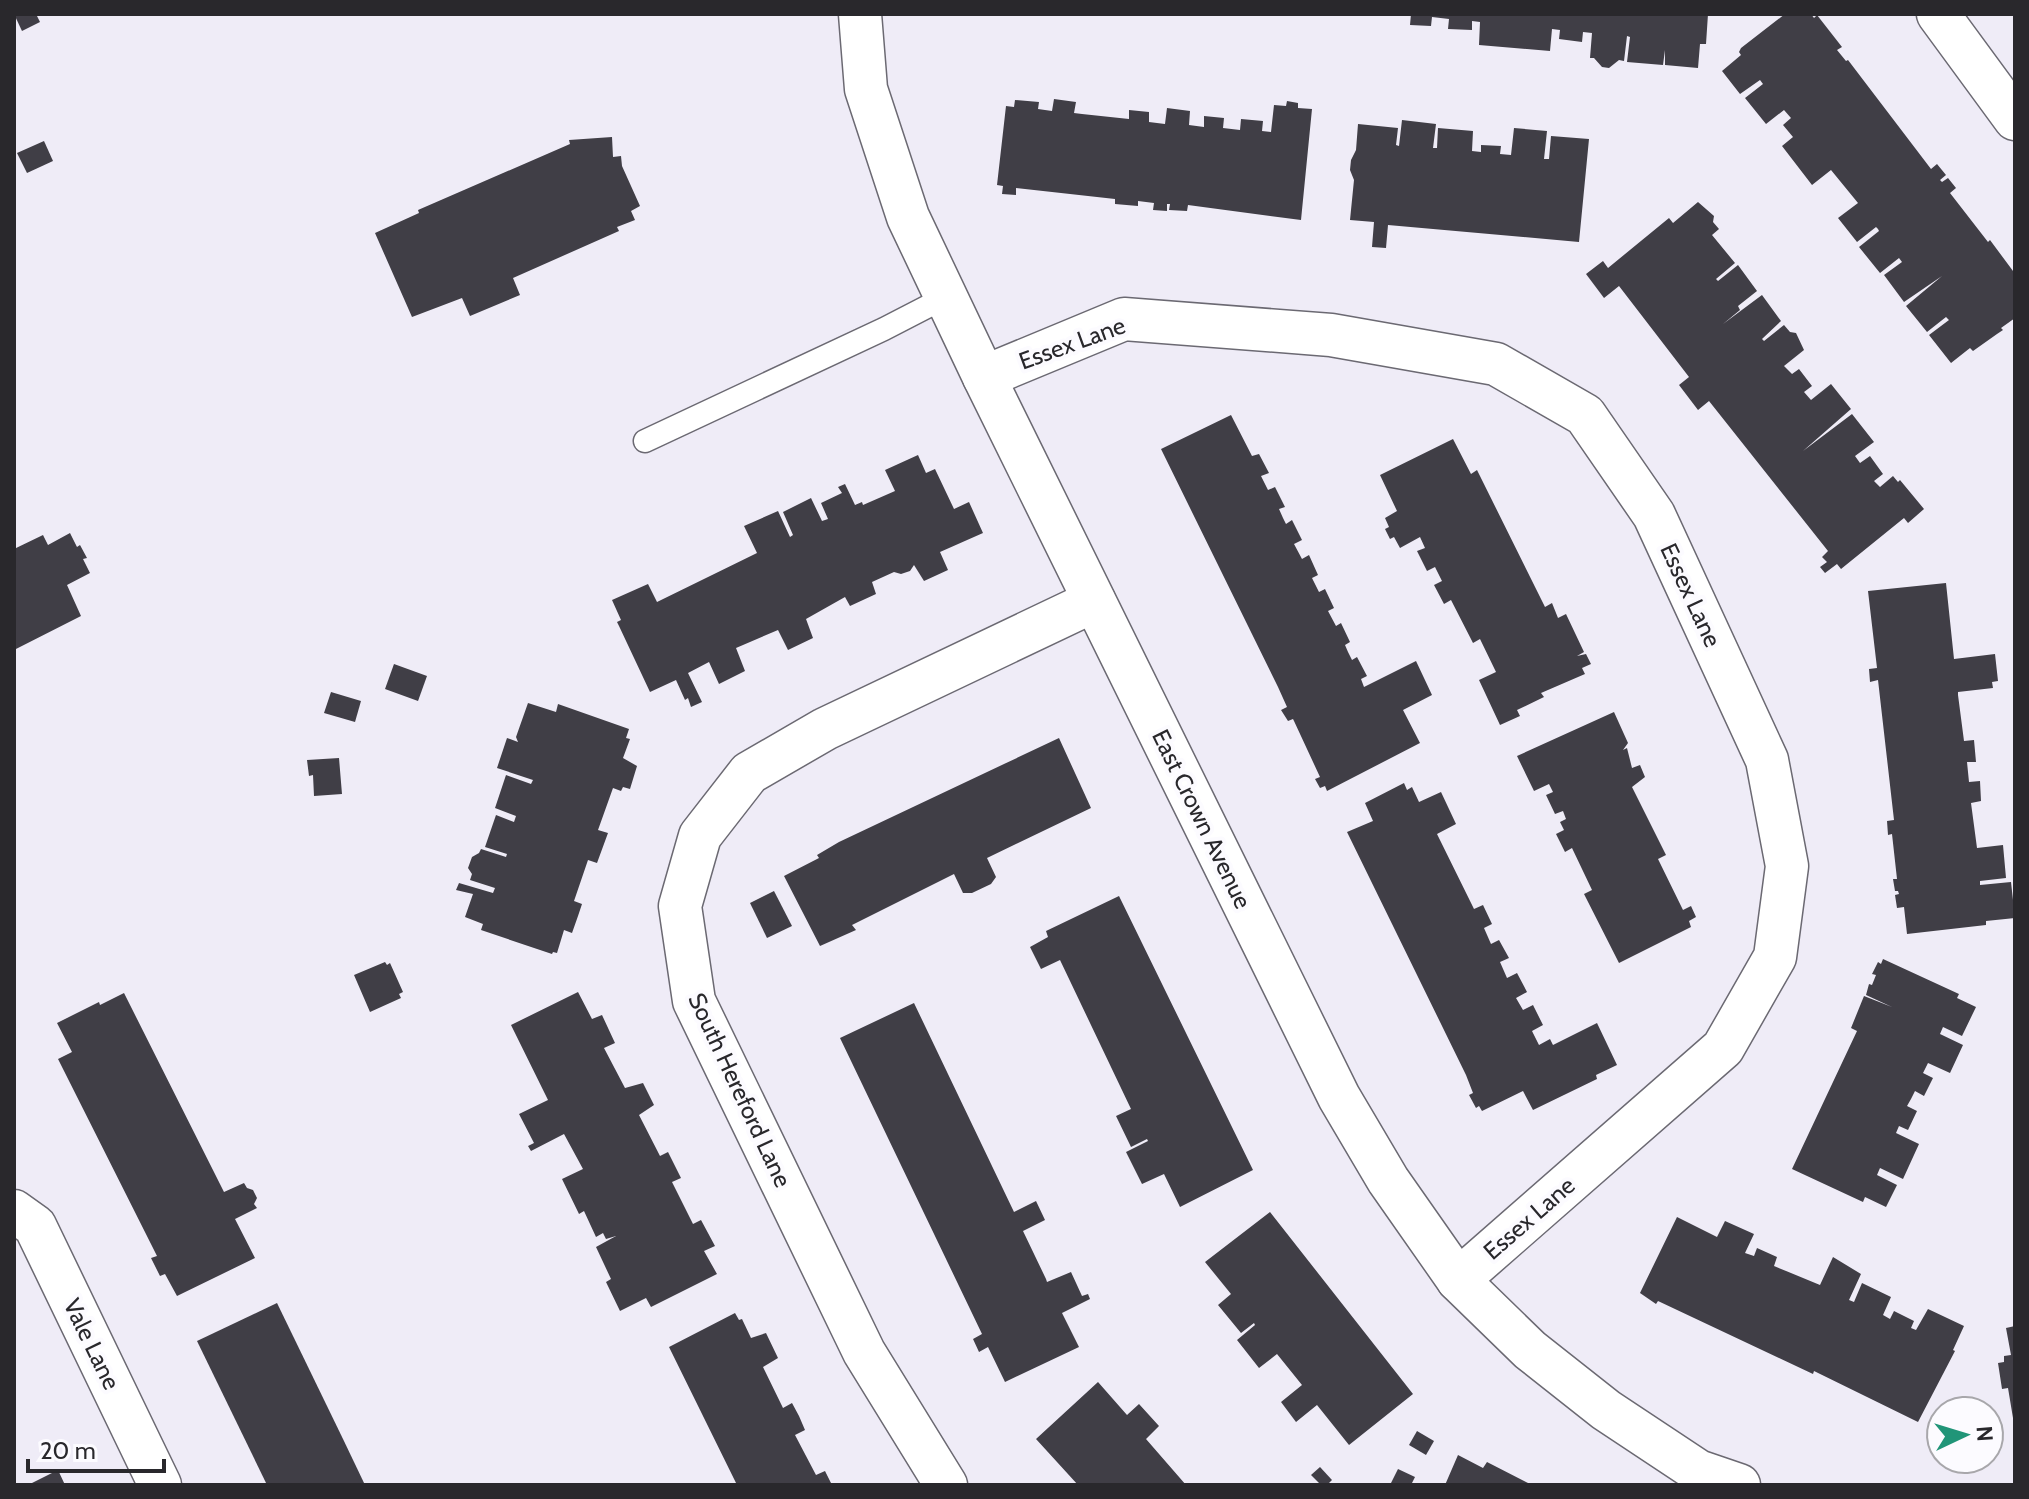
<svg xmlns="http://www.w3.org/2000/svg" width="2029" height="1499" viewBox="0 0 2029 1499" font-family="Cabin,sans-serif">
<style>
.building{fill:#403e46}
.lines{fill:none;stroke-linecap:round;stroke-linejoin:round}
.service-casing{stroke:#6b6972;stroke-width:25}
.minor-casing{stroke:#6b6972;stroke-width:45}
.service{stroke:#fff;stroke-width:22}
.minor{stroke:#fff;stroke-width:42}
.labels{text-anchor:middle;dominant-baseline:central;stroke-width:8;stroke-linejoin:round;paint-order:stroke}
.street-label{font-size:24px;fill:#29282c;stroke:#fcfbff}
</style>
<rect width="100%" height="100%" fill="#efecf7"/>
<g class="building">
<polygon points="14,14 36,14 40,22 22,31"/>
<polygon points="1411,14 1708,14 1706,44 1700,44 1698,68 1665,65 1665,50 1663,65 1627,62 1630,37 1627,36 1624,61 1619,60 1609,68 1602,67 1594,58 1590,58 1592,33 1583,32 1582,42 1559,39 1560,30 1552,29 1550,51 1479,45 1480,22 1472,21 1472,30 1448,29 1449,19 1432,17 1431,26 1410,25"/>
<polygon points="1785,14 1811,14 1814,18 1817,15 1842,47 1837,50 1846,61 1848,60 1931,169 1937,164 1946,175 1940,180 1942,182 1948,178 1956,188 1950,193 1988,242 1990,240 2013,271 2015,269 2015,318 2001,328 2003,330 1997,334 1973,351 1970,348 1951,363 1929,335 1949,320 1946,317 1927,332 1906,306 1942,276 1904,302 1884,275 1902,262 1899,258 1880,273 1859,247 1879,231 1878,229 1876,227 1857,242 1838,218 1858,203 1831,170 1812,185 1782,146 1793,137 1783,125 1791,118 1784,110 1766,124 1745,98 1763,84 1760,80 1740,94 1722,71 1741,55 1739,52 1741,48"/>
<polygon points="1054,99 1076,102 1074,113 1082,114 1129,119 1129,110 1149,112 1149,122 1165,124 1167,108 1190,111 1189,125 1204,127 1204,116 1224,118 1223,128 1240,130 1241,119 1263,121 1262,131 1271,132 1274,105 1286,106 1287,101 1298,103 1298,108 1312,109 1301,220 1188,205 1187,211 1169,210 1170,204 1167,204 1167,211 1153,210 1154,203 1138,201 1138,206 1115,204 1115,199 1016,188 1016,195 1002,194 1003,186 997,185 1006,106 1014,107 1015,100 1039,102 1038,109 1052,111"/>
<polygon points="1402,120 1436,124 1433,148 1437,148 1438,128 1473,131 1472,151 1481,152 1481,145 1501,146 1500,154 1511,155 1514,128 1547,131 1544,159 1549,159 1551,136 1589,139 1579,242 1388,225 1386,248 1372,247 1374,222 1350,220 1354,180 1350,170 1351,160 1356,150 1358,124 1398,128 1396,145 1399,146"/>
<polygon points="612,137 613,157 621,156 622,166 640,206 631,211 635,220 617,227 619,231 513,278 520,295 470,316 462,298 412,317 375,233 419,213 418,210 570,144 569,140"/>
<polygon points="44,141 53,161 27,173 17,153"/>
<polygon points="1698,202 1714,216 1713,222 1719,229 1712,235 1735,263 1716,279 1718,281 1738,265 1757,291 1738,306 1740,310 1723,324 1762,295 1781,321 1762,339 1764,341 1784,325 1790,332 1796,333 1804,350 1784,366 1792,374 1799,369 1812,386 1804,392 1811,400 1831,384 1851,409 1803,451 1852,414 1874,442 1855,456 1860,463 1870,456 1883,474 1874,481 1880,487 1893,476 1898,482 1900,480 1924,509 1908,523 1904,518 1841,569 1837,564 1825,573 1820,567 1827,562 1822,557 1828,551 1709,401 1698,410 1679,385 1689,377 1619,286 1604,298 1586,274 1603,261 1608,268 1669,218 1673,223"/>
<polygon points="1231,415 1252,456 1259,454 1269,473 1261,476 1268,490 1275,487 1285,507 1279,509 1283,518 1286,524 1292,520 1302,540 1294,544 1302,559 1309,555 1318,575 1312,578 1319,592 1325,589 1334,608 1328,611 1336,626 1341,623 1350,642 1345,645 1348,652 1352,660 1357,657 1367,676 1361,679 1364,687 1416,661 1432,695 1403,710 1420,743 1327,791 1325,786 1320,788 1315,779 1320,777 1294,721 1293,719 1288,721 1281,710 1287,707 1278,687 1161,449"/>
<polygon points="1453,439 1471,474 1477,470 1545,607 1552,603 1558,618 1566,614 1584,652 1577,656 1586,654 1591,664 1582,668 1585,674 1541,693 1544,697 1517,710 1520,716 1500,725 1479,680 1496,672 1480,639 1473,643 1451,600 1444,604 1434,585 1442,581 1435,567 1427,571 1417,551 1425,548 1420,537 1400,548 1394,537 1390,539 1385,529 1389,527 1385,518 1397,511 1380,475"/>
<polygon points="918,455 926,473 935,469 954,509 969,502 983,533 940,552 948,570 924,581 914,565 910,571 901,574 894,572 872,582 876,594 850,606 845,597 806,619 813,638 788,650 778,630 736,648 745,671 719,684 709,662 688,673 702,702 691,707 688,698 685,700 676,680 650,692 619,626 617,622 621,620 612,600 648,584 657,602 757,553 744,526 778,511 790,537 793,535 783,512 811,498 822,521 828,519 821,503 842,493 838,487 845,484 855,505 862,502 863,505 895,491 885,470"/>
<polygon points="70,533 77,547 80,545 87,558 83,559 90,573 67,585 81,616 14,650 14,549 43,535 48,545"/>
<polygon points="1946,583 1954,659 1995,654 1998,681 1992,682 1993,688 1958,692 1958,695 1964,741 1974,740 1976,762 1967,762 1969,782 1980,781 1981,801 1971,803 1977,848 2003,845 2006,878 1980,881 1980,885 2011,882 2015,918 1986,921 1986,925 1907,934 1904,907 1897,908 1895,895 1899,894 1898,891 1895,891 1893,879 1897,879 1892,834 1888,835 1887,821 1894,820 1878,680 1870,682 1869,669 1877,668 1868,591"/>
<polygon points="394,664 427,676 418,701 385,689"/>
<polygon points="331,692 361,701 355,722 324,713"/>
<polygon points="528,703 556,712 558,704 629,729 626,738 630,739 623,758 637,766 630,789 623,787 621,791 613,788 598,830 608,833 597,863 588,860 574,901 582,904 578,916 572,933 564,930 557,953 553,952 552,954 481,930 483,924 465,917 473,894 456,890 459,883 493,893 495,888 470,880 472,874 468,868 472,857 479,853 481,849 506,857 507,854 485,847 496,815 514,822 516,816 495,808 506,775 531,784 533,780 497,768 507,738 518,742 516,737"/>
<polygon points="1614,712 1628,743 1623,750 1627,748 1632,768 1640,765 1645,777 1632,787 1666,855 1658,859 1683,910 1691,906 1696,917 1689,921 1691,927 1619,963 1584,894 1592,890 1572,848 1565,852 1556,834 1564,830 1560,822 1566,819 1563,811 1555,814 1546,795 1553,792 1549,784 1534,791 1517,756"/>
<polygon points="1059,738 1091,808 987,858 996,877 991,884 972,893 963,893 954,874 852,925 856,930 820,946 784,876 819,858 817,855 839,842"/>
<polygon points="339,758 342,794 314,796 313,775 309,776 307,760"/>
<polygon points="1404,783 1407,790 1412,787 1419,802 1441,792 1456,824 1437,834 1474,909 1483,905 1492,924 1484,928 1491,944 1499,940 1509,958 1500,962 1507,978 1517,973 1527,992 1516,998 1523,1010 1533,1005 1543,1025 1532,1031 1539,1045 1550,1039 1553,1045 1597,1023 1617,1065 1596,1075 1597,1079 1533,1110 1523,1091 1482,1111 1479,1106 1476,1108 1469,1095 1473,1093 1466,1075 1347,832 1373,821 1365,803"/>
<polygon points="774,891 792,926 767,938 750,903"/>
<polygon points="1119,896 1253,1170 1180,1207 1164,1174 1142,1184 1126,1152 1148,1141 1147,1139 1131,1147 1116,1116 1131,1109 1060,960 1041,969 1030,947 1048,937 1046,931"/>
<polygon points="1883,959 1959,994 1957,998 1976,1007 1962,1036 1943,1027 1940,1034 1963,1045 1950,1073 1928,1063 1923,1073 1933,1078 1924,1096 1915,1091 1911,1099 1907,1106 1917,1111 1908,1130 1899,1126 1896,1133 1919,1144 1903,1179 1880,1168 1877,1175 1897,1185 1886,1207 1865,1197 1863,1202 1792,1169 1857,1031 1851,1028 1864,996 1892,1007 1866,995 1869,984 1872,985 1876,975 1872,974 1878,962 1881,964"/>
<polygon points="385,962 387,965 390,963 403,992 399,994 401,998 370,1012 354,975"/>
<polygon points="578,992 592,1019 602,1015 615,1043 604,1048 625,1088 643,1083 654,1105 639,1115 660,1156 668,1152 681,1178 672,1182 693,1224 701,1220 715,1246 704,1251 717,1274 651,1307 646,1298 620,1311 606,1282 611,1279 596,1247 616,1236 606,1239 603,1233 596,1237 584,1211 579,1214 562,1179 583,1169 564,1134 531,1151 528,1146 534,1143 519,1114 548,1100 511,1025"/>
<polygon points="124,993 224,1192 244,1183 247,1188 253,1190 257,1198 254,1204 257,1208 235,1219 255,1258 177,1296 165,1274 160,1276 151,1258 157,1256 58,1059 72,1052 57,1023 99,1002 100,1005"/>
<polygon points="914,1003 1014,1212 1036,1201 1045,1220 1023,1231 1046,1279 1047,1282 1071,1272 1082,1296 1088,1294 1090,1299 1062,1313 1079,1347 1005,1382 988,1347 979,1352 973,1339 982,1334 840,1038"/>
<polygon points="1270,1212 1413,1394 1349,1445 1317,1405 1296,1422 1281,1402 1302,1385 1277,1354 1259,1368 1237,1340 1255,1325 1254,1323 1241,1333 1218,1305 1231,1294 1205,1262"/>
<polygon points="1677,1217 1717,1237 1725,1221 1754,1234 1745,1253 1754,1256 1757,1248 1777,1257 1774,1266 1820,1285 1833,1257 1861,1274 1849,1300 1854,1302 1862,1283 1891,1297 1883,1315 1890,1319 1894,1311 1914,1321 1911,1328 1916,1330 1928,1309 1964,1326 1953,1350 1955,1351 1918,1422 1814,1371 1813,1374 1658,1301 1656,1304 1640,1293"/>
<polygon points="277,1303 343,1439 365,1485 267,1485 197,1341"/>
<polygon points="735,1313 739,1320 742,1319 751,1338 766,1333 778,1358 763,1367 783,1408 792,1403 799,1416 805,1430 795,1435 816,1475 825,1471 832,1485 737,1485 669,1347"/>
<polygon points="2015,1326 2015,1418 2013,1418 2008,1388 2002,1389 1998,1363 2004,1362 2004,1356 2011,1355 2006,1328"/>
<polygon points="1098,1382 1127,1415 1139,1404 1159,1426 1146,1439 1186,1485 1078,1485 1036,1439"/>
<polygon points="1417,1431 1434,1441 1426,1455 1409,1445"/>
<polygon points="1458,1455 1483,1468 1487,1462 1532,1485 1445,1485"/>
<polygon points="1320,1467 1332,1480 1327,1485 1321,1485 1311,1475"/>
<polygon points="1398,1469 1415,1477 1411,1485 1390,1485"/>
<polygon points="58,1470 65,1485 28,1485"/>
</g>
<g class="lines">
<defs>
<polyline id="service" points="645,441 884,329 946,297"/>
<g id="minor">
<polyline points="860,14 866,89 908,217 984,377 1339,1097 1388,1180 1458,1280 1530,1350 1606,1410 1698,1471 1739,1485"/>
<polyline points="1938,14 2015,119"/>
<polyline points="984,377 1124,319 1331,335 1496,364 1585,415 1654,515 1767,760 1787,866 1775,957 1723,1048 1458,1280"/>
<polyline points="14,1211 35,1226 160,1485"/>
<polyline points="946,1485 864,1352 694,1001 680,906 700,836 749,773 825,729 1094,601"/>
</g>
</defs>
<use href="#service" class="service-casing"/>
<use href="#minor" class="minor-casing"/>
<use href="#service" class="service"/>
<use href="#minor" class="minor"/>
</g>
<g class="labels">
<g class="street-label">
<text transform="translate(1072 343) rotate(-20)">Essex Lane</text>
<text transform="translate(1691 595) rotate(65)">Essex Lane</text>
<text transform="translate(1202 819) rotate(64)">East Crown Avenue</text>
<text transform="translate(740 1090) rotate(65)">South Hereford Lane</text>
<text transform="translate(1529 1218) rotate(-41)">Essex Lane</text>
<text transform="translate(92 1344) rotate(64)">Vale Lane</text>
</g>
</g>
<rect width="2029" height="1499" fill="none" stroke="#29282c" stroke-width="32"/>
<g transform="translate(1965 1435) rotate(86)"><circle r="38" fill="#fcfbff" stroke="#a8a7ab" stroke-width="2"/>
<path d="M0-6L14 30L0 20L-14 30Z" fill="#219578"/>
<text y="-12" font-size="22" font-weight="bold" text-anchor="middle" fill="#29282c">N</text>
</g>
<path d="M28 1459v12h136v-12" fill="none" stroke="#29282c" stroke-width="4"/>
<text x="40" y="1459" font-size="24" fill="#29282c" stroke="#fcfbff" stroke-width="6" paint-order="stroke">20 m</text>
</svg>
